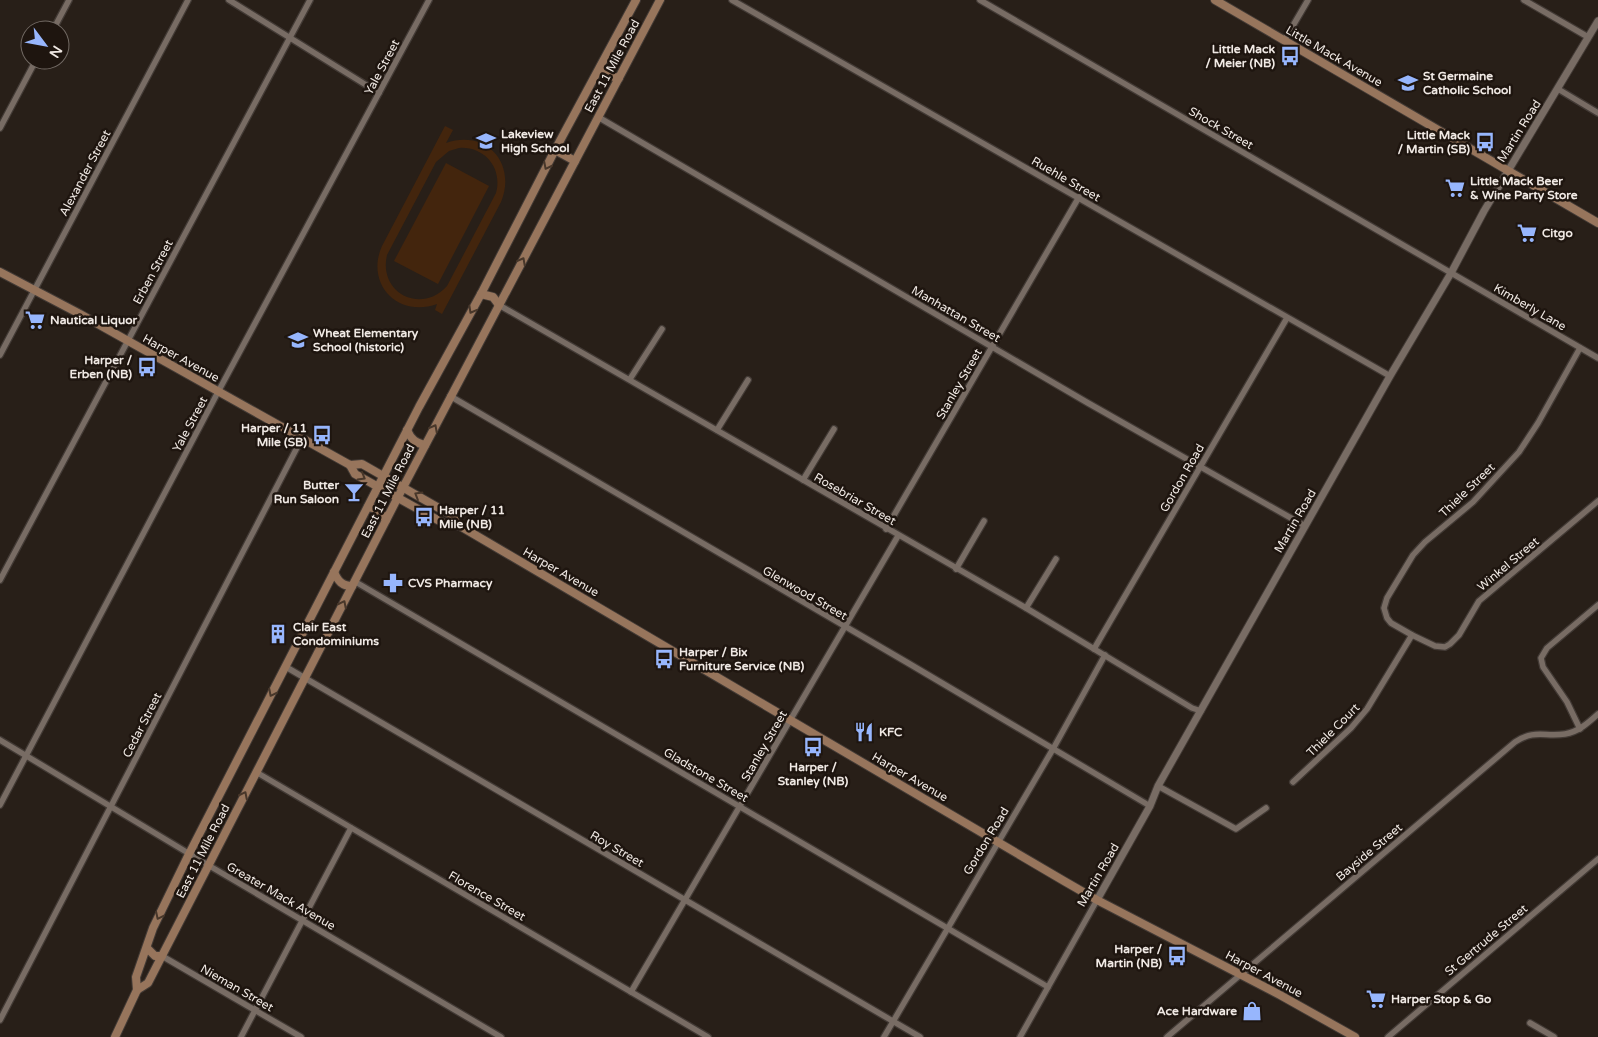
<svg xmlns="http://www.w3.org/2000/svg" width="1598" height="1037" viewBox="0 0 1598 1037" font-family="'Varela Round',sans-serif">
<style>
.green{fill:#43250d;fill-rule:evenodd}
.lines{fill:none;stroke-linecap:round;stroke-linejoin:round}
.minor-casing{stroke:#423a35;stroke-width:8}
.tertiary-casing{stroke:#423a35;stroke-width:9}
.secondary-casing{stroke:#423a35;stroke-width:10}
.minor{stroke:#786c64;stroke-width:5.5}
.tertiary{stroke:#786c64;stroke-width:7}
.secondary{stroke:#97755c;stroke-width:8}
.oneway{stroke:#48372a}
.labels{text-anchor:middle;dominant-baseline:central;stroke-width:5;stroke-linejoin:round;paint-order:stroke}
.poi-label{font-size:12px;font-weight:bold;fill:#f0e9e4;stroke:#1e150f;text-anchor:start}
.street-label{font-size:12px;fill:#f0e9e4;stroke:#1e150f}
</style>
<rect width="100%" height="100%" fill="#281f18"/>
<g class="green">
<path d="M 445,126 L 453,130 L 446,143 C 486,129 517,163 501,202 L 442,314 L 435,310 L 437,304 C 398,318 365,284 382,246 ZM 459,148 C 484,146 503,168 496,193 L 447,286 C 421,315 378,293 387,255 L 436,162 L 449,151 Z"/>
<polygon points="446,163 489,186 438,284 394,261"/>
</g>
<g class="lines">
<defs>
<g id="minor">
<polyline points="229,0 379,93"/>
<polyline points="732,0 1390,376"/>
<polyline points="980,0 1598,358"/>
<polyline points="1524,0 1588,37"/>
<polyline points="53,30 69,0"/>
<polyline points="1284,41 1308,0"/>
<polyline points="1558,89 1598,113"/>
<polyline points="598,117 1088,403 1305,526"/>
<polyline points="0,128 36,60"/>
<polyline points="499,305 1026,608 1192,708 1201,711"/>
<polyline points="1580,348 1538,423 1519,452 1473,502 1425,542 1413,555 1387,598 1384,608 1387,618 1391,623 1412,635 1435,646 1445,647 1450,644 1459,635 1479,601 1598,501"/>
<polyline points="0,355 188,0"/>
<polyline points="630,379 662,329"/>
<polyline points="450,396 908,663 1150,806"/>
<polyline points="717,430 748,380"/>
<polyline points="803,480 834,429"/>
<polyline points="886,529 1079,197"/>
<polyline points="956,569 984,521"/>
<polyline points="0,580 310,0"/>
<polyline points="354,581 1048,987"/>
<polyline points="1026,608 1056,559"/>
<polyline points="1094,649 1287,318"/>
<polyline points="286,667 920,1037"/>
<polyline points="1580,729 1567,702 1543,667 1541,658 1547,648 1598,605"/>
<polyline points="0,740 208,865 501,1037"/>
<polyline points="256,772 708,1037"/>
<polyline points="1293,782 1351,728 1367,709 1412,635"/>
<polyline points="1158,786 1236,829 1266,808"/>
<polyline points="0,805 218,392 429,0"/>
<polyline points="162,956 301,1037"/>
<polyline points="631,992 898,536"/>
<polyline points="0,1020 302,438"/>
<polyline points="1530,1023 1554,1037"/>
<polyline points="241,1037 351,828"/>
<polyline points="884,1037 1053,749 1105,655"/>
<polyline points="1020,1037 1097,900"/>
<path d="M 1167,1037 L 1515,742 C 1535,729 1544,737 1565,734 C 1578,732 1588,723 1598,714"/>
<polyline points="1388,1037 1598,859"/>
</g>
<polyline id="tertiary" points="1097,900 1150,806 1158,786 1390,376 1451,273 1484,211 1598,21"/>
<g id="secondary">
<polyline points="1215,0 1598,223"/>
<polyline points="601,66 610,76 619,78"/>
<polyline points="555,150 575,161"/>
<polyline points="0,272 80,314 332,455 350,465 362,464 383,476 451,515 460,526"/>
<polyline points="481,294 493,297 499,305"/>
<path d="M 407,430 C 411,439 415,443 425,445"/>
<polyline points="350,465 355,474 445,524 460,526 1064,881 1097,900 1280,995 1355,1037"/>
<path d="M 368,507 C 377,508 382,512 386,520"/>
<path d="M 334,572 C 338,581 342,586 352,586"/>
<polyline points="147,948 155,956 162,956"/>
<polyline points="137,990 136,977 153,928 189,854 419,407 481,294 555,150 636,0"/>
<polyline points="115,1037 137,990 148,983 398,497 660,0"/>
</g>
</defs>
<use href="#minor" class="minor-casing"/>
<use href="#tertiary" class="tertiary-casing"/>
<use href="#secondary" class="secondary-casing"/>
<use href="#minor" class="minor"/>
<use href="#tertiary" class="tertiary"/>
<use href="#secondary" class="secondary"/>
</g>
<defs><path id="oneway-chevron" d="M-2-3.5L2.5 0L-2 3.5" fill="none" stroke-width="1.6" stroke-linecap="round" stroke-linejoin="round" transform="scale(1.25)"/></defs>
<g class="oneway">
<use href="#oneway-chevron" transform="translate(547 166) rotate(117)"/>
<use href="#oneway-chevron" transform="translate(522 261) rotate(-62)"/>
<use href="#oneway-chevron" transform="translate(472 310) rotate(119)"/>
<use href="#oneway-chevron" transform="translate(434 428) rotate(-62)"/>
<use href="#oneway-chevron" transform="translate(362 477) rotate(30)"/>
<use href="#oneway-chevron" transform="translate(418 495) rotate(-149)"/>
<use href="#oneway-chevron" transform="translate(343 604) rotate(-63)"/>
<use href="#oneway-chevron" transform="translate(272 693) rotate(117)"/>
<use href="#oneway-chevron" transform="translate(244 795) rotate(-63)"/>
<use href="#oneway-chevron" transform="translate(159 916) rotate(116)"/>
</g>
<defs>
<symbol id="bus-bare" viewBox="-9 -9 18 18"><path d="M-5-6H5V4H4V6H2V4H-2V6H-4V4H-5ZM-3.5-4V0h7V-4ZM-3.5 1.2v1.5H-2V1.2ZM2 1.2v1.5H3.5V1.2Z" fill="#97b6fd" stroke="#1e150f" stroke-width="2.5" paint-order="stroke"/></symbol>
<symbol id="school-bare" viewBox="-9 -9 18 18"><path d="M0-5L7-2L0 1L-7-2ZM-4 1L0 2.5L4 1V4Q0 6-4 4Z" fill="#97b6fd" stroke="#1e150f" stroke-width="2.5" paint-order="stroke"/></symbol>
<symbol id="supermarket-bare" viewBox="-9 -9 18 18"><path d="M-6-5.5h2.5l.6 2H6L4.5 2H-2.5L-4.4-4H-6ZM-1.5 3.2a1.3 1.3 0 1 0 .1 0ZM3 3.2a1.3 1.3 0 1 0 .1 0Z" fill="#97b6fd" stroke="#1e150f" stroke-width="2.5" paint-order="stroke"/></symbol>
<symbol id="bar-bare" viewBox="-9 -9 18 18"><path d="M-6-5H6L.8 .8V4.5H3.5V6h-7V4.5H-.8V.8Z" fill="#97b6fd" stroke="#1e150f" stroke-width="2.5" paint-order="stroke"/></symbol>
<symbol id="pharmacy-bare" viewBox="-9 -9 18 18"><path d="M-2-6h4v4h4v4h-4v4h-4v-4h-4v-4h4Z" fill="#97b6fd" stroke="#1e150f" stroke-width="2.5" paint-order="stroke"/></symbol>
<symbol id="building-bare" viewBox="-9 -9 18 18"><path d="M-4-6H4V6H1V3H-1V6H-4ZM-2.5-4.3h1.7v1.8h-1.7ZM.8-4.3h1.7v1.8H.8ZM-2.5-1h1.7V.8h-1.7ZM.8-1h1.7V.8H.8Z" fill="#97b6fd" stroke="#1e150f" stroke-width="2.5" paint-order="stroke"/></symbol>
<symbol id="restaurant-bare" viewBox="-9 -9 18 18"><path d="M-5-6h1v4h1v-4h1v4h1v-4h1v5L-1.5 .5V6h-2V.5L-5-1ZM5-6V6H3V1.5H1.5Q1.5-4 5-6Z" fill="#97b6fd" stroke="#1e150f" stroke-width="2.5" paint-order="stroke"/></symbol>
<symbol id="shop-bare" viewBox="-9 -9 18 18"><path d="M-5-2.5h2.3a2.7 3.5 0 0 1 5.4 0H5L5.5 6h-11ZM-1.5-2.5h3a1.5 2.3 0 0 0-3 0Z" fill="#97b6fd" stroke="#1e150f" stroke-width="2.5" paint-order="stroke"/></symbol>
</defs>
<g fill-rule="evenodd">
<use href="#bus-bare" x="1276" y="42" width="28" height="28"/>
<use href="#school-bare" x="1394" y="69" width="28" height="28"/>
<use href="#school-bare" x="472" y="127" width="28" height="28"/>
<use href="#bus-bare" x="1471" y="128" width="28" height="28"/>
<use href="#supermarket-bare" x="1441" y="174" width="28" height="28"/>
<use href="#supermarket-bare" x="1513" y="219" width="28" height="28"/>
<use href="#supermarket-bare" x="21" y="306" width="28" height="28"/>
<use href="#school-bare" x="284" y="326" width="28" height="28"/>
<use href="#bus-bare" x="133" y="353" width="28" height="28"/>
<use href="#bus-bare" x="308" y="421" width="28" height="28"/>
<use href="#bar-bare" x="340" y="478" width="28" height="28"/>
<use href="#bus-bare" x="410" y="503" width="28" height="28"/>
<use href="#pharmacy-bare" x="379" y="569" width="28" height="28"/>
<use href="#building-bare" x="264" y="620" width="28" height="28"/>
<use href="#bus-bare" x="650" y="645" width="28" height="28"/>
<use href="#restaurant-bare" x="850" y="718" width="28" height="28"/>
<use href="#bus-bare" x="799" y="733" width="28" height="28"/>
<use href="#bus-bare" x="1163" y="942" width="28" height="28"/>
<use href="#supermarket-bare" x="1362" y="985" width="28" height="28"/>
<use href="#shop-bare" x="1238" y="997" width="28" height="28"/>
</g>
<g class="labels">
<g class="poi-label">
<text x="1275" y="49" text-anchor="end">Little Mack<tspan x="1275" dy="14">/ Meier (NB)</tspan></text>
<text x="1423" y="76">St Germaine<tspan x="1423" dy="14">Catholic School</tspan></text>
<text x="501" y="134">Lakeview<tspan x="501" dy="14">High School</tspan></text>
<text x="1470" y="135" text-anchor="end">Little Mack<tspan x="1470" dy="14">/ Martin (SB)</tspan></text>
<text x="1470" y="181">Little Mack Beer<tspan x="1470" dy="14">&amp; Wine Party Store</tspan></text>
<text x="1542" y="233">Citgo</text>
<text x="50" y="320">Nautical Liquor</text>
<text x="313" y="333">Wheat Elementary<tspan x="313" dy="14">School (historic)</tspan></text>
<text x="132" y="360" text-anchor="end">Harper /<tspan x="132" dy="14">Erben (NB)</tspan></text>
<text x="307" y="428" text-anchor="end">Harper / 11<tspan x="307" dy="14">Mile (SB)</tspan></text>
<text x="339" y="485" text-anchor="end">Butter<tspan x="339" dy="14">Run Saloon</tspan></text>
<text x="439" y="510">Harper / 11<tspan x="439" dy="14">Mile (NB)</tspan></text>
<text x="408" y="583">CVS Pharmacy</text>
<text x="293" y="627">Clair East<tspan x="293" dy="14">Condominiums</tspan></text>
<text x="679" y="652">Harper / Bix<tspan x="679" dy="14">Furniture Service (NB)</tspan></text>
<text x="879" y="732">KFC</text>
<text x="813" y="767" text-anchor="middle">Harper /<tspan x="813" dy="14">Stanley (NB)</tspan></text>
<text x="1162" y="949" text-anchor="end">Harper /<tspan x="1162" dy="14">Martin (NB)</tspan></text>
<text x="1391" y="999">Harper Stop &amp; Go</text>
<text x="1237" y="1011" text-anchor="end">Ace Hardware</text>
</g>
<g class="street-label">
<text transform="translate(1334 56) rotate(30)">Little Mack Avenue</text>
<text transform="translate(612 66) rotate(-62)">East 11 Mile Road</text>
<text transform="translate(382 67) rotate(-62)">Yale Street</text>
<text transform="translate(1221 128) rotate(30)">Shock Street</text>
<text transform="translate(1519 131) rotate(-58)">Martin Road</text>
<text transform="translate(85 173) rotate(-62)">Alexander Street</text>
<text transform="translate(1066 179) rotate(30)">Ruehle Street</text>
<text transform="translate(153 272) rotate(-62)">Erben Street</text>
<text transform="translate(1530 307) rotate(30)">Kimberly Lane</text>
<text transform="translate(956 314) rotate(30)">Manhattan Street</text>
<text transform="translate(181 358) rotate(29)">Harper Avenue</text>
<text transform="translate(959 384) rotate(-60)">Stanley Street</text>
<text transform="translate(190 424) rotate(-62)">Yale Street</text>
<text transform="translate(1182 478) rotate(-60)">Gordon Road</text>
<text transform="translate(1467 490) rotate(-44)">Thiele Street</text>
<text transform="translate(388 491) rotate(-63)">East 11 Mile Road</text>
<text transform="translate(855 499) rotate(30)">Rosebriar Street</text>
<text transform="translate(1295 521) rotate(-60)">Martin Road</text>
<text transform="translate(1508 564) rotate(-40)">Winkel Street</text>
<text transform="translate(561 572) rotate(30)">Harper Avenue</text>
<text transform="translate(805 593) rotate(30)">Glenwood Street</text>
<text transform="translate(142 725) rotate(-63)">Cedar Street</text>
<text transform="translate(1333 730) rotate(-45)">Thiele Court</text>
<text transform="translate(764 746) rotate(-60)">Stanley Street</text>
<text transform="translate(706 775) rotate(30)">Gladstone Street</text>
<text transform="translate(910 777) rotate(30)">Harper Avenue</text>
<text transform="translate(986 841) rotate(-59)">Gordon Road</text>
<text transform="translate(617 849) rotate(30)">Roy Street</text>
<text transform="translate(203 851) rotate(-63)">East 11 Mile Road</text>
<text transform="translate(1369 852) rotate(-40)">Bayside Street</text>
<text transform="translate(1098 875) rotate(-60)">Martin Road</text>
<text transform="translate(281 896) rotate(30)">Greater Mack Avenue</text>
<text transform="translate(487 896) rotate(30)">Florence Street</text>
<text transform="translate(1486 940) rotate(-40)">St Gertrude Street</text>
<text transform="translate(1264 974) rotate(28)">Harper Avenue</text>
<text transform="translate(237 988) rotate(30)">Nieman Street</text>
</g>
</g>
<g transform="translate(45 45) rotate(122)"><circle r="24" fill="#1e150f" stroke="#726a64"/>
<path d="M0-4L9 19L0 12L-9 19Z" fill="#97b6fd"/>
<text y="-8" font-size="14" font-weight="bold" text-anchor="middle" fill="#f0e9e4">N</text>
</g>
</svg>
